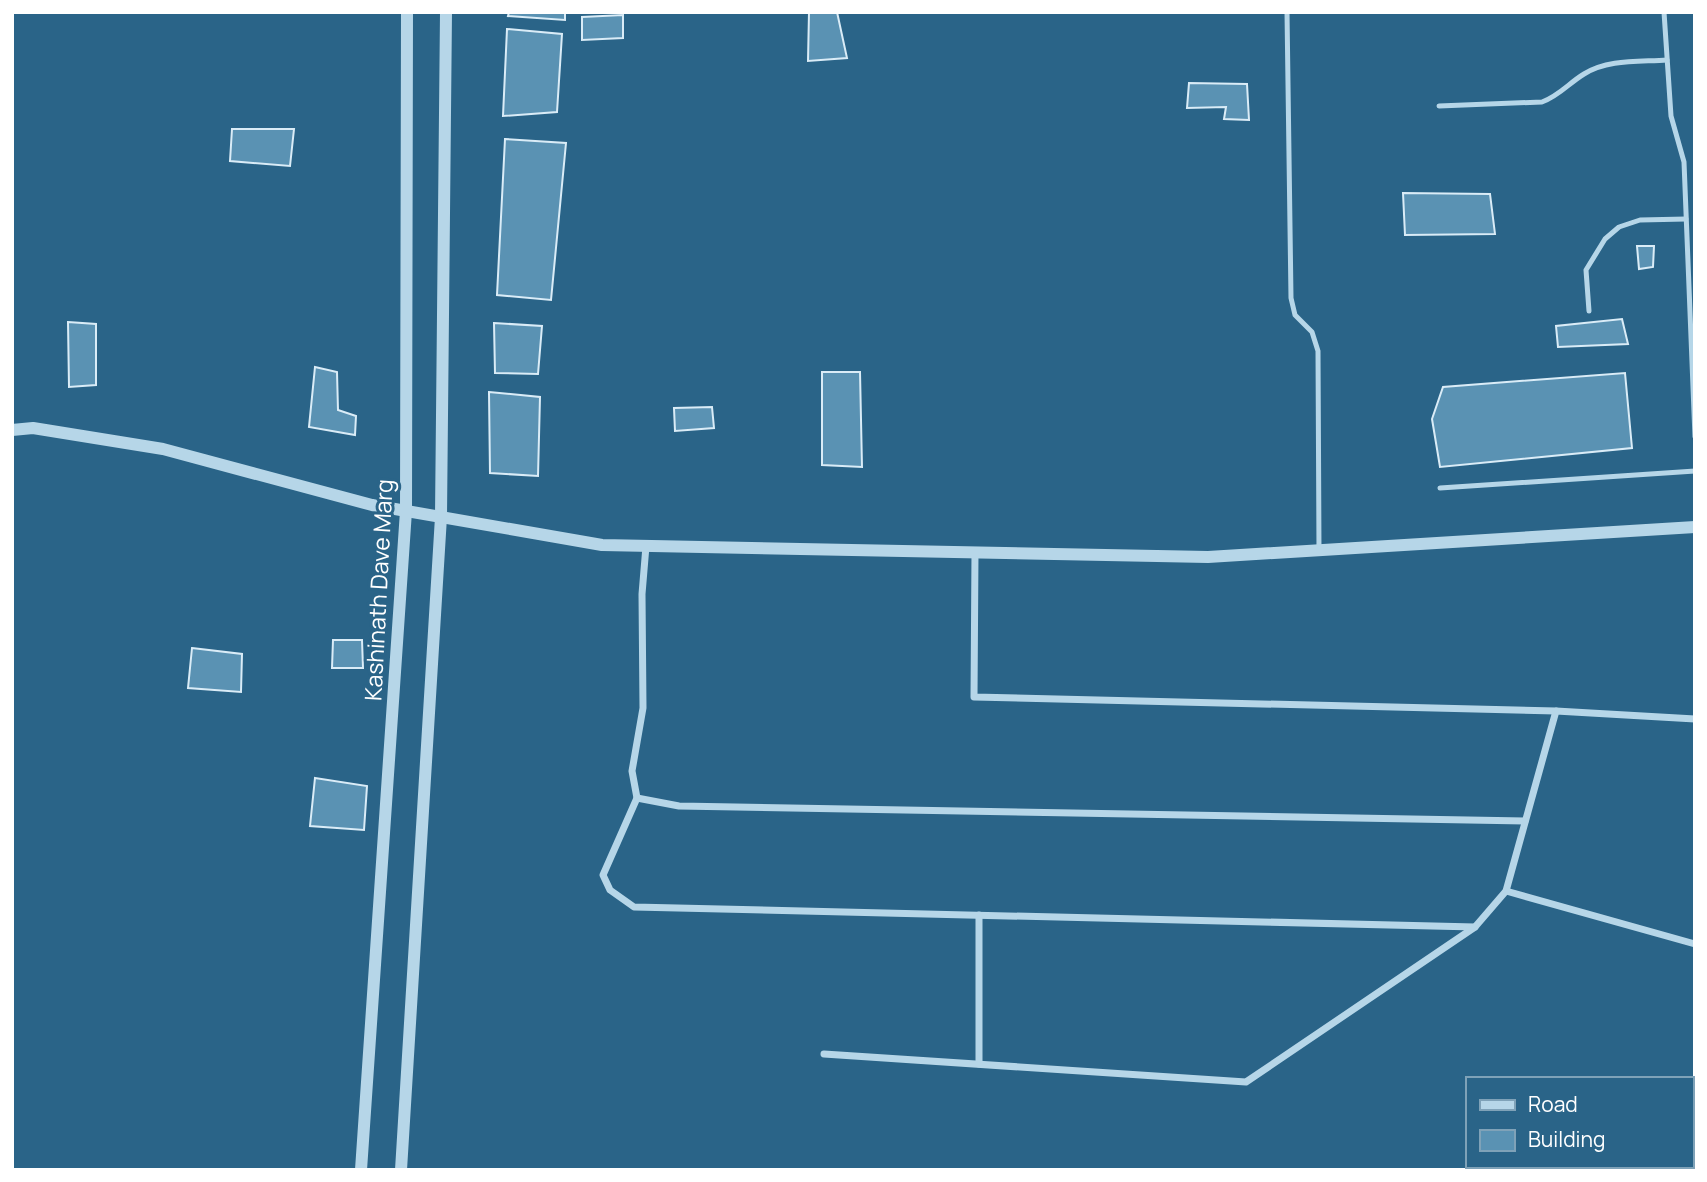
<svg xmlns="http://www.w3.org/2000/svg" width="1707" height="1182" viewBox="0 0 1707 1182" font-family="Manrope,sans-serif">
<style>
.building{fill:#5a92b3;stroke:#daecf7;stroke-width:2}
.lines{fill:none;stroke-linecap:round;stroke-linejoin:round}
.service{stroke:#b6d6e8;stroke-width:5}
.minor{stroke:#b6d6e8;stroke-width:7}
.tertiary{stroke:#b6d6e8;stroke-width:12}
.labels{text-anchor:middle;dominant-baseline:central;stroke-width:6;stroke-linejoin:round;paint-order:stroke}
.street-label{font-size:23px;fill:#fff;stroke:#2a6488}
</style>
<rect width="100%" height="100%" fill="#2a6488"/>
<g class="building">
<polygon points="509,12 565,12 565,20 508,16"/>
<polygon points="809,12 837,12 847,58 808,61"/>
<polygon points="623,15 623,38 582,40 582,17"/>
<polygon points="507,29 562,34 557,112 503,116"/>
<polygon points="1189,83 1247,84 1249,120 1224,119 1226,107 1187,108"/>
<polygon points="232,129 294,129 290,166 230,161"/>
<polygon points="505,139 566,143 551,300 497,295"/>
<polygon points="1403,193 1490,194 1495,234 1405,235"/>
<polygon points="1637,246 1654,246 1653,267 1639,269"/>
<polygon points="1622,319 1628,344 1558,347 1556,326"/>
<polygon points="68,322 96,324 96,385 69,387"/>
<polygon points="494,323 542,326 538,374 495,373"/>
<polygon points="315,367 337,372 338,410 356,416 355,435 309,427"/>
<polygon points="822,372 860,372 862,467 822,465"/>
<polygon points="1625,373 1632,448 1440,467 1432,419 1443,387"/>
<polygon points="489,392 540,397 538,476 490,473"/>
<polygon points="712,407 714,428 675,431 674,408"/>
<polygon points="333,640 362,640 363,668 332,668"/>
<polygon points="192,648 242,654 241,692 188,688"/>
<polygon points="315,778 367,786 364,830 310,826"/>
</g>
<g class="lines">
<g class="service">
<polyline points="1287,12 1291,298 1295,315 1312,332 1318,351 1319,550"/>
<polyline points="1664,12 1671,116 1684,162 1695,437"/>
<path d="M 1439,106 L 1542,102 C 1559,96 1569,83 1584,74 C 1608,59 1639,62 1667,60"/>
<polyline points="1589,311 1586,270 1605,239 1619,227 1640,220 1686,219"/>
<polyline points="1440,488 1695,471"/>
</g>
<g class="minor">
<polyline points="646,546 642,594 643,708 632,771 637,798 679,806 1525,821"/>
<polyline points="975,553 974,697 1556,711"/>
<polyline points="637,798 603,875 610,890 634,907 1475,927"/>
<polyline points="1506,891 1695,944"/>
<polyline points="824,1054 1246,1082 1475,927 1506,891 1556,711 1695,719"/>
<polyline points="979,1064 979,915"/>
</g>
<g class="tertiary">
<polyline points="12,430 33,428 163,449 372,505 602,545 1208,557 1695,527"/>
<polyline points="361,1170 406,511 407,12"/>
<polyline points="401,1170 441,517 446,12"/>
</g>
</g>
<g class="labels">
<g class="street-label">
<text transform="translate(378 590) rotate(-87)">Kashinath Dave Marg</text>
</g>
</g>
<rect width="1707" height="1182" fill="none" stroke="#ffffff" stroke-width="28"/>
<rect x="1466" y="1077" width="228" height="91" fill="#2a6488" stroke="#7fa2b8" stroke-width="2"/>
<rect x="1480" y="1100" width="35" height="10" fill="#b6d6e8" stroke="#7fa2b8" stroke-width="2"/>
<text x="1528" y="1112" font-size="21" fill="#ffffff">Road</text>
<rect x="1480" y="1130" width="35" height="21" fill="#5a92b3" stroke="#7fa2b8" stroke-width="2"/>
<text x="1528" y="1147" font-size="21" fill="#ffffff">Building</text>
</svg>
